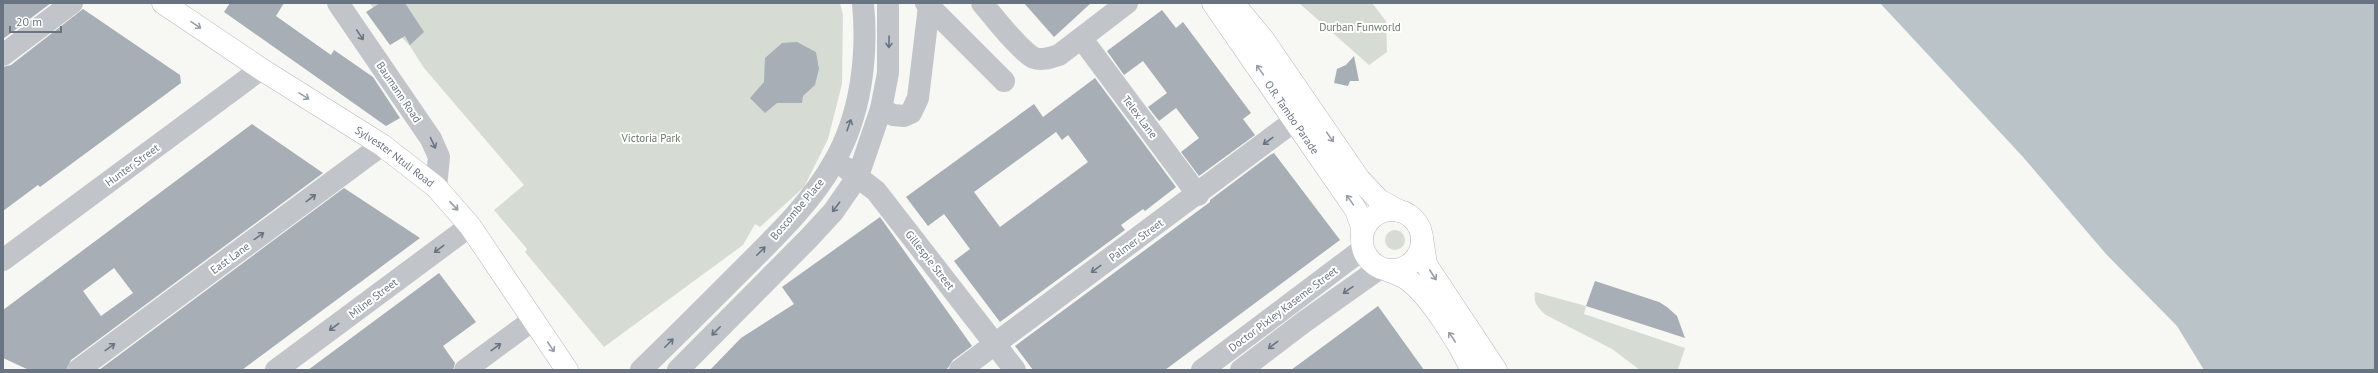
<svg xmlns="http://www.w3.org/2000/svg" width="2378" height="373" viewBox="0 0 2378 373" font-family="'PT Sans',sans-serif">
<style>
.green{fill:#d6dcd4}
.water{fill:#bac3c8}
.building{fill:#a8aeb5;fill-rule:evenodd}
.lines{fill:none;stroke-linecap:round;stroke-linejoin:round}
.major-casing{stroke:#b5b8bc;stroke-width:23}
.minor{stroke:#c1c4c8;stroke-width:22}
.major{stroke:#fff;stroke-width:22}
.oneway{stroke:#969ea8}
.oneway2{stroke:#697483}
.labels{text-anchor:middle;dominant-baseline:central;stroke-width:4;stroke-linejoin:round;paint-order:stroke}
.park-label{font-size:11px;fill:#697a67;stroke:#fff}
.street-label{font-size:11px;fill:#697483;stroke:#fff}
</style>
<rect width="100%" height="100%" fill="#f7f7f4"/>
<g class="green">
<polygon points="369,3 840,3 843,15 842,84 828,139 804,187 760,227 755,224 743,245 604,347 525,252 527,249 494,210 524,185 424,68 410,46"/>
<polygon points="1299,3 1372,3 1386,21 1387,52 1369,65"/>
<circle cx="1395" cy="240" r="10"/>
<path d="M 1535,292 L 1586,306 L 1584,314 L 1685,348 L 1678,369 L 1640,370 L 1612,349 L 1546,315 C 1538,308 1533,303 1535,292 Z"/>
</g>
<polygon class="water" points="1880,3 2375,3 2375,370 2204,370 2177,326 2106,254 2023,157"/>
<g class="building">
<polygon points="3,3 51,3 3,39"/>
<polygon points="230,3 284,3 276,16 331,55 334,50 373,77 400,118 386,126 224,12"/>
<polygon points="380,3 405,3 424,32 410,45 405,36 390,45 366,12"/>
<polygon points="1024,3 1091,3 1054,37"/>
<polygon points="83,9 180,75 181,83 40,187 38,185 3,211 3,67 11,65"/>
<polygon points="1162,10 1176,28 1183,22 1251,113 1243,119 1255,135 1199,176 1181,152 1199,138 1176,108 1159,121 1148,107 1167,93 1143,61 1124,75 1107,51"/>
<polygon points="797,42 816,52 819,69 815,85 803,96 802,103 777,103 765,113 750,98 764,82 765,58 782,43"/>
<polygon points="1354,56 1359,81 1350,81 1348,86 1334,83 1337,69 1346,65"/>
<path d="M 1095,78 L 1176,187 L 1145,211 L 1143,209 L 1121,225 L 1125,230 L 1000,322 L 954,261 L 970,249 L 944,214 L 928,226 L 906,197 L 1034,104 L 1043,117 ZM 1056,132 L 1062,140 L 1068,135 L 1088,162 L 1000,227 L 974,192 Z"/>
<path d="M 252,124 L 323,173 L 71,360 L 66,370 L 29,370 L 3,358 L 3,310 ZM 114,268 L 133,293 L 101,316 L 83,291 Z"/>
<polygon points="1274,153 1340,240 1165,370 1033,370 1015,346 1210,202 1210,200 1270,155"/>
<polygon points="344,188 420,238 242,370 99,370"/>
<polygon points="880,217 972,346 953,360 948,368 945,370 710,370 741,338 794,304 782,287"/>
<polygon points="439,273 476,322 443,346 455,363 453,370 308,370"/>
<polygon points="1595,281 1659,302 1667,307 1677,316 1685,338 1586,306"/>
<polygon points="1378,306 1424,370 1291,370"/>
</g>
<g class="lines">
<defs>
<g id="major">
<path id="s1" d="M 163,3 L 261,69 L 382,145 L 436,187 L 470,226 L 567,370"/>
<path id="s2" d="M 1213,3 L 1356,210 L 1362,227 L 1362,236"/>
<polyline points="1233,3 1263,39 1359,179 1379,200 1399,211"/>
<circle cx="1392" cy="240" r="30"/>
<polyline points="1422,238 1426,264 1431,272 1496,370"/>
<path d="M 1387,270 C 1394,273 1401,275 1407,279 C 1431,296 1459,344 1472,370"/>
</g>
</defs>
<use href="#major" class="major-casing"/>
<g class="minor">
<polyline points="338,3 431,139 439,157 436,187"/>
<polyline points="926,3 1004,81"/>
<path d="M 982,3 C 994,17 1019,50 1034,58 C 1042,61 1052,57 1059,55 L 1127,3"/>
<polyline points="1082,39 1198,195"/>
<polyline points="3,55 72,3"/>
<polyline points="881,109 893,115 904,116 911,113 918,98 929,6"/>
<polyline points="846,168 876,191 1015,370"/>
<polyline points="3,260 261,69"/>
<polyline points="78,370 382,145"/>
<polyline points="276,370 470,226"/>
<polyline points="465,370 533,320"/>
<path d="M 641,370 C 675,337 709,303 742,270 C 776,236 811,203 834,162 C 861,115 868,56 863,3"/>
<polyline points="678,370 808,239 833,212 858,176 881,109 888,73 888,3"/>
<polyline points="960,370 1309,110"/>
<polyline points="1202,370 1363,249"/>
<polyline points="1241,370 1304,322 1380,268"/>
</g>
<use href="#major" class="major"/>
</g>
<defs><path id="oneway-shaft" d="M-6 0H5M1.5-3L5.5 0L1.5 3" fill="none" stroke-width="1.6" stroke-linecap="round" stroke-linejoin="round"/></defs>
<g class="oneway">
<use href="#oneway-shaft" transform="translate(196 25) rotate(34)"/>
<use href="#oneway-shaft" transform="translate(1260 70) rotate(-125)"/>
<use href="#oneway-shaft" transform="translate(304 96) rotate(32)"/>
<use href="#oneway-shaft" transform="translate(1330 137) rotate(55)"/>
<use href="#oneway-shaft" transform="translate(1350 200) rotate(-125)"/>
<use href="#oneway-shaft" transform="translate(454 206) rotate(47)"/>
<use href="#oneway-shaft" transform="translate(1433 275) rotate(57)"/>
<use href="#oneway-shaft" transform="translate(1452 337) rotate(-124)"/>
<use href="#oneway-shaft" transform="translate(551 347) rotate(56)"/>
</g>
<g class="oneway2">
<use href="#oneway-shaft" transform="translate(360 35) rotate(56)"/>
<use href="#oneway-shaft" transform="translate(889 42) rotate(91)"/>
<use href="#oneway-shaft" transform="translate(849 125) rotate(-71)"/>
<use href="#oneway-shaft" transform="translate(1268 141) rotate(143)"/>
<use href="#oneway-shaft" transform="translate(433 143) rotate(65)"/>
<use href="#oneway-shaft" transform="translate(311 198) rotate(-37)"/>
<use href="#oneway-shaft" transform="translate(836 207) rotate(127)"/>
<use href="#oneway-shaft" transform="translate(259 236) rotate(-36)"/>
<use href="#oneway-shaft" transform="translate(439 249) rotate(143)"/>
<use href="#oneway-shaft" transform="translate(761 251) rotate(-45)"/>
<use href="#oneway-shaft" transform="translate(1096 269) rotate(144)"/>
<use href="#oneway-shaft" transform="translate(1348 290) rotate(145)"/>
<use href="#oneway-shaft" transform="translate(334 327) rotate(143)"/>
<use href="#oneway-shaft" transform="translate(716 331) rotate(135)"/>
<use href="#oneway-shaft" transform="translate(669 343) rotate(-45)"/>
<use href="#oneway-shaft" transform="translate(1273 345) rotate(142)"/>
<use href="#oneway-shaft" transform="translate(110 347) rotate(-36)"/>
<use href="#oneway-shaft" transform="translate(496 347) rotate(-36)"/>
</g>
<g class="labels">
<g class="park-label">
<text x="1360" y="27">Durban Funworld</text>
<text x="651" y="138">Victoria Park</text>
</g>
<g class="street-label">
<text transform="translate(399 92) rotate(56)">Baumann Road</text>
<text transform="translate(1140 117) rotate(53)">Telex Lane</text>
<text stroke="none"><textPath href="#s2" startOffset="139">O.R. Tambo Parade</textPath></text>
<text stroke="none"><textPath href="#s1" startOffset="278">Sylvester Ntuli Road</textPath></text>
<text transform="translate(132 165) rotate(-36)">Hunter Street</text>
<text transform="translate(797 209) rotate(-50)">Boscombe Place</text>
<text transform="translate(1136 240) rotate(-36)">Palmer Street</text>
<text transform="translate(230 258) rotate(-36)">East Lane</text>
<text transform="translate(930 260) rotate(52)">Gillespie Street</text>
<text transform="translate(373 298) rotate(-37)">Milne Street</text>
<text transform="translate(1283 309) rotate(-37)">Doctor Pixley Kaseme Street</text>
</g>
</g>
<rect width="2378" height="373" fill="none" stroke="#697483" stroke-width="8"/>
<path d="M10 26v6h51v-6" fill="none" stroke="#697483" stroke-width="2"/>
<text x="16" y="26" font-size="12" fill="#697483" stroke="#ffffff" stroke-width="3" paint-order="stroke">20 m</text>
</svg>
